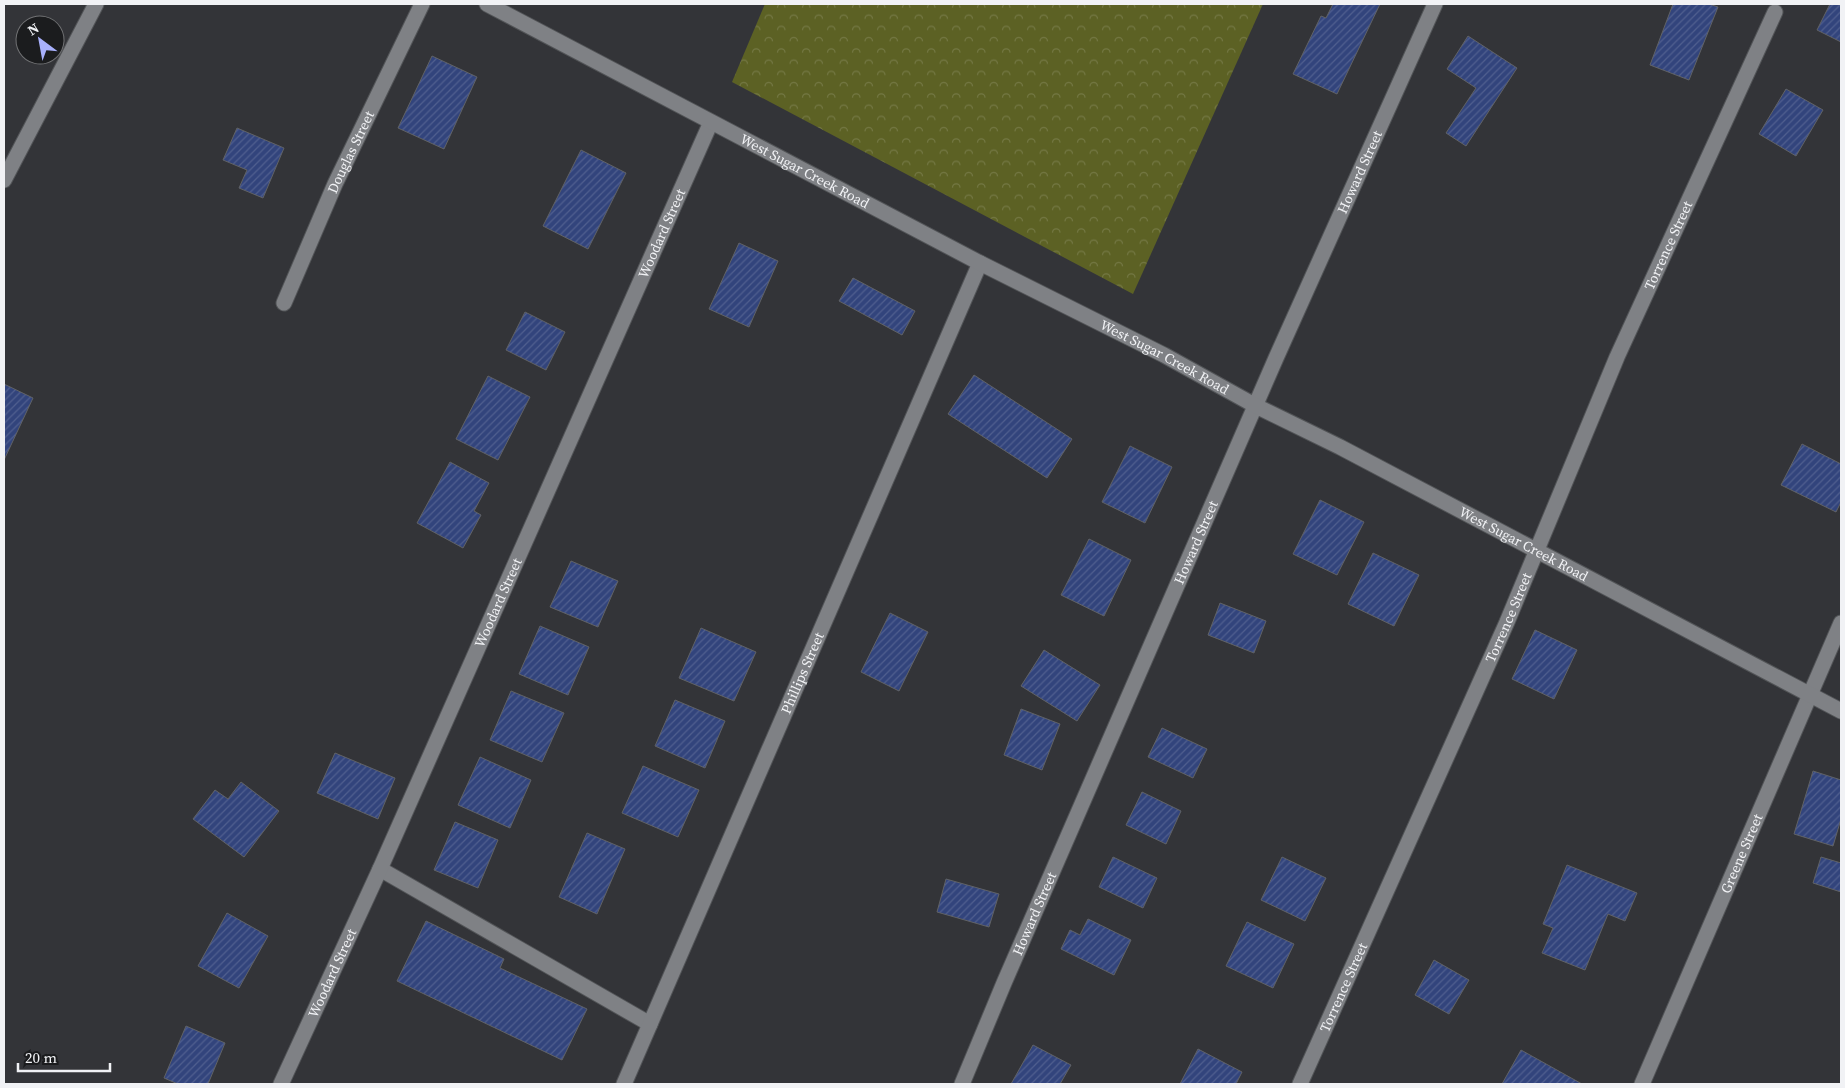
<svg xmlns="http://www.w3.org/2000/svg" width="1845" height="1088" viewBox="0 0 1845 1088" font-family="'Source Serif 4',serif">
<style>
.forest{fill:url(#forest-crowns)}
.building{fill:url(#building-hatch);stroke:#606266}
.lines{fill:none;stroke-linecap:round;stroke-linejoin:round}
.lane-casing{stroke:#525457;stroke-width:17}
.street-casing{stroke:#525457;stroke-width:17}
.secondary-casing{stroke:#525457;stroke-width:17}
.lane{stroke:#7f8185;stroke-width:15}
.street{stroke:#7f8185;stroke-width:15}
.secondary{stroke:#7f8185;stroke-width:15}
.labels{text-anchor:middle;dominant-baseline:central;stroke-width:4;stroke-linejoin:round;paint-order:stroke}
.street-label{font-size:14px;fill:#f1f2f5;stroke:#1b1c1e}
</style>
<defs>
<pattern id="forest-crowns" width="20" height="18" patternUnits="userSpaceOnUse" patternTransform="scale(1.25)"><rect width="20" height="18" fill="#5c6124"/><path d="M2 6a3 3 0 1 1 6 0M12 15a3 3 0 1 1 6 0" fill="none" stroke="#747844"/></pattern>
<pattern id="building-hatch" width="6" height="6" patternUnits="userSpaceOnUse" patternTransform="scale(1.25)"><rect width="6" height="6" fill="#32447c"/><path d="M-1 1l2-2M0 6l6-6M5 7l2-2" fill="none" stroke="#505f8f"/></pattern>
</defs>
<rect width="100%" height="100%" fill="#333438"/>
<polygon class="forest" points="765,4 1263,4 1133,294 732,82"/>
<g class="building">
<polygon points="1333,4 1380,4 1337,94 1293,74 1321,16 1326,18"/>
<polygon points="1673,4 1709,4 1718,7 1689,80 1650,65"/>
<polygon points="1830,4 1841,4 1841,42 1817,30"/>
<polygon points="1468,36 1517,68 1466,146 1446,133 1476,88 1447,69"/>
<polygon points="432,56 477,77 444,149 398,128"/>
<polygon points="1786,89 1823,110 1796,156 1759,134"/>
<polygon points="237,128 284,148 263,198 239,188 247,170 223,160"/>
<polygon points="581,150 626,173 588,249 543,226"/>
<polygon points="739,243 778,261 749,327 709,309"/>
<polygon points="853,278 915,311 902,335 839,301"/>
<polygon points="525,312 565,332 546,370 506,350"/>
<polygon points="974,375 1072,439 1047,478 948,414"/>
<polygon points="488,376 530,397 498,460 456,439"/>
<polygon points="4,384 33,398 4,460"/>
<polygon points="1802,444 1841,464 1841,502 1836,512 1781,485"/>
<polygon points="1130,446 1172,467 1145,523 1102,502"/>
<polygon points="450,462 489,483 474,511 481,515 463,548 417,523"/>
<polygon points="1320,500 1364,522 1337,575 1293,554"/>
<polygon points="1089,539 1131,560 1104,616 1061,595"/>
<polygon points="1373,553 1419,575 1394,626 1348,604"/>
<polygon points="571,561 618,581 598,627 550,607"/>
<polygon points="1220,603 1266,621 1254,653 1208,635"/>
<polygon points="890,613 928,632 899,691 861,672"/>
<polygon points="540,626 589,647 568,695 519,674"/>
<polygon points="701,628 756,652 734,701 679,678"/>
<polygon points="1535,630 1577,650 1554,699 1512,679"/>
<polygon points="1044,650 1100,685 1077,721 1021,686"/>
<polygon points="511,691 564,713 542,762 490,740"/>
<polygon points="675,700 725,721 705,768 655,746"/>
<polygon points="1021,709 1060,724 1042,770 1004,755"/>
<polygon points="1162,728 1207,749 1193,778 1148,757"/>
<polygon points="335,753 395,778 378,819 317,793"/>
<polygon points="480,757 531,780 510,828 458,805"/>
<polygon points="643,766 699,790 678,837 622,813"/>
<polygon points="1813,771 1841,780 1841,819 1833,846 1794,834"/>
<polygon points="241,782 279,811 244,857 193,819 215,790 228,799"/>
<polygon points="1142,792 1181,811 1166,844 1126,825"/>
<polygon points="455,822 498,840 478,888 434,870"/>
<polygon points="587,833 625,849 597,914 559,897"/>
<polygon points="1113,857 1157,878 1143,908 1099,887"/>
<polygon points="1282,857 1326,878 1305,921 1261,900"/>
<polygon points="1821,857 1841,863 1841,892 1813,883"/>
<polygon points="1567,865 1637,893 1625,921 1608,914 1585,970 1542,953 1553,928 1543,924"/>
<polygon points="946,879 999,894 989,927 937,912"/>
<polygon points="227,913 268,936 239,988 198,966"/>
<polygon points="1088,919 1131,940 1114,975 1061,949 1070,930 1080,935"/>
<polygon points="426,921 504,959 500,968 587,1009 562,1060 397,981"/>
<polygon points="1247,922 1294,944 1273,988 1226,966"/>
<polygon points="1434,960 1469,980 1449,1014 1415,995"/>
<polygon points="186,1026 225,1043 208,1084 178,1084 164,1078"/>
<polygon points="1033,1045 1071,1065 1060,1084 1011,1084"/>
<polygon points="1198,1049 1242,1072 1236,1084 1180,1084"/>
<polygon points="1521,1050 1582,1084 1502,1084"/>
</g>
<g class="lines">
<defs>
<polyline id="lane" points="380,869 650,1024"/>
<g id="street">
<polyline points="4,180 96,4"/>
<path id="s1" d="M 284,303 L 335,184 L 422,4"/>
<path id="s2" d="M 281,1084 L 380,869 L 711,122"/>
<path id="s3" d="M 624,1084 L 980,263"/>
<path id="s4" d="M 962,1084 L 1004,983 L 1276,358 L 1435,4"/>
<path id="s5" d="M 1300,1084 L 1507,622 L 1617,357 L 1775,12"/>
<path id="s6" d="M 1642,1084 L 1841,623"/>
</g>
<g id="secondary">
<path id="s7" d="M 487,4 L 980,263 L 1164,355 L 1256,406 L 1340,447 L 1841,711"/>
</g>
</defs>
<use href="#lane" class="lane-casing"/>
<use href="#street" class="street-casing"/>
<use href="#secondary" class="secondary-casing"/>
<use href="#lane" class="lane"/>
<use href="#street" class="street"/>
<use href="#secondary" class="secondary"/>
</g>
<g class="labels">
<g class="street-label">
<text stroke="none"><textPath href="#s1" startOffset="165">Douglas Street</textPath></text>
<text stroke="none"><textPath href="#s7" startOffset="359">West Sugar Creek Road</textPath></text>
<text stroke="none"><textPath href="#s4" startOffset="995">Howard Street</textPath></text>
<text stroke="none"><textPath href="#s2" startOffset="932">Woodard Street</textPath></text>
<text stroke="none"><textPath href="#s5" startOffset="916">Torrence Street</textPath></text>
<text stroke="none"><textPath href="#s7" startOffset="764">West Sugar Creek Road</textPath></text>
<text stroke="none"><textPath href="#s4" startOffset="590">Howard Street</textPath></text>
<text stroke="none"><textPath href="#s7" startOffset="1169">West Sugar Creek Road</textPath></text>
<text stroke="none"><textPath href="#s2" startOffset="528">Woodard Street</textPath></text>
<text stroke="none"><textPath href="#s5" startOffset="511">Torrence Street</textPath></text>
<text stroke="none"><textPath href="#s3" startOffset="448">Phillips Street</textPath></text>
<text stroke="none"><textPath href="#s6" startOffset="251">Greene Street</textPath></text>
<text stroke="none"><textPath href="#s4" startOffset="185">Howard Street</textPath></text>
<text stroke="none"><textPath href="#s2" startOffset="122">Woodard Street</textPath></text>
<text stroke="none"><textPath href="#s5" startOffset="106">Torrence Street</textPath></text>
</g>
</g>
<rect width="1845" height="1088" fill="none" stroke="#f1f2f5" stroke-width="10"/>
<g transform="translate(40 40) rotate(328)"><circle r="24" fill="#1b1c1e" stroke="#717274"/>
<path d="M0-4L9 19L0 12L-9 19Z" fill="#a8b0fc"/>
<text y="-8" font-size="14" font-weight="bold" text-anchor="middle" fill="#f1f2f5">N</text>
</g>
<path d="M18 1063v8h92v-8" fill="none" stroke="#f1f2f5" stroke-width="2.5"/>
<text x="25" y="1063" font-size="15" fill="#f1f2f5" stroke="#1b1c1e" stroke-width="4" paint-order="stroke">20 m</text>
</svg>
